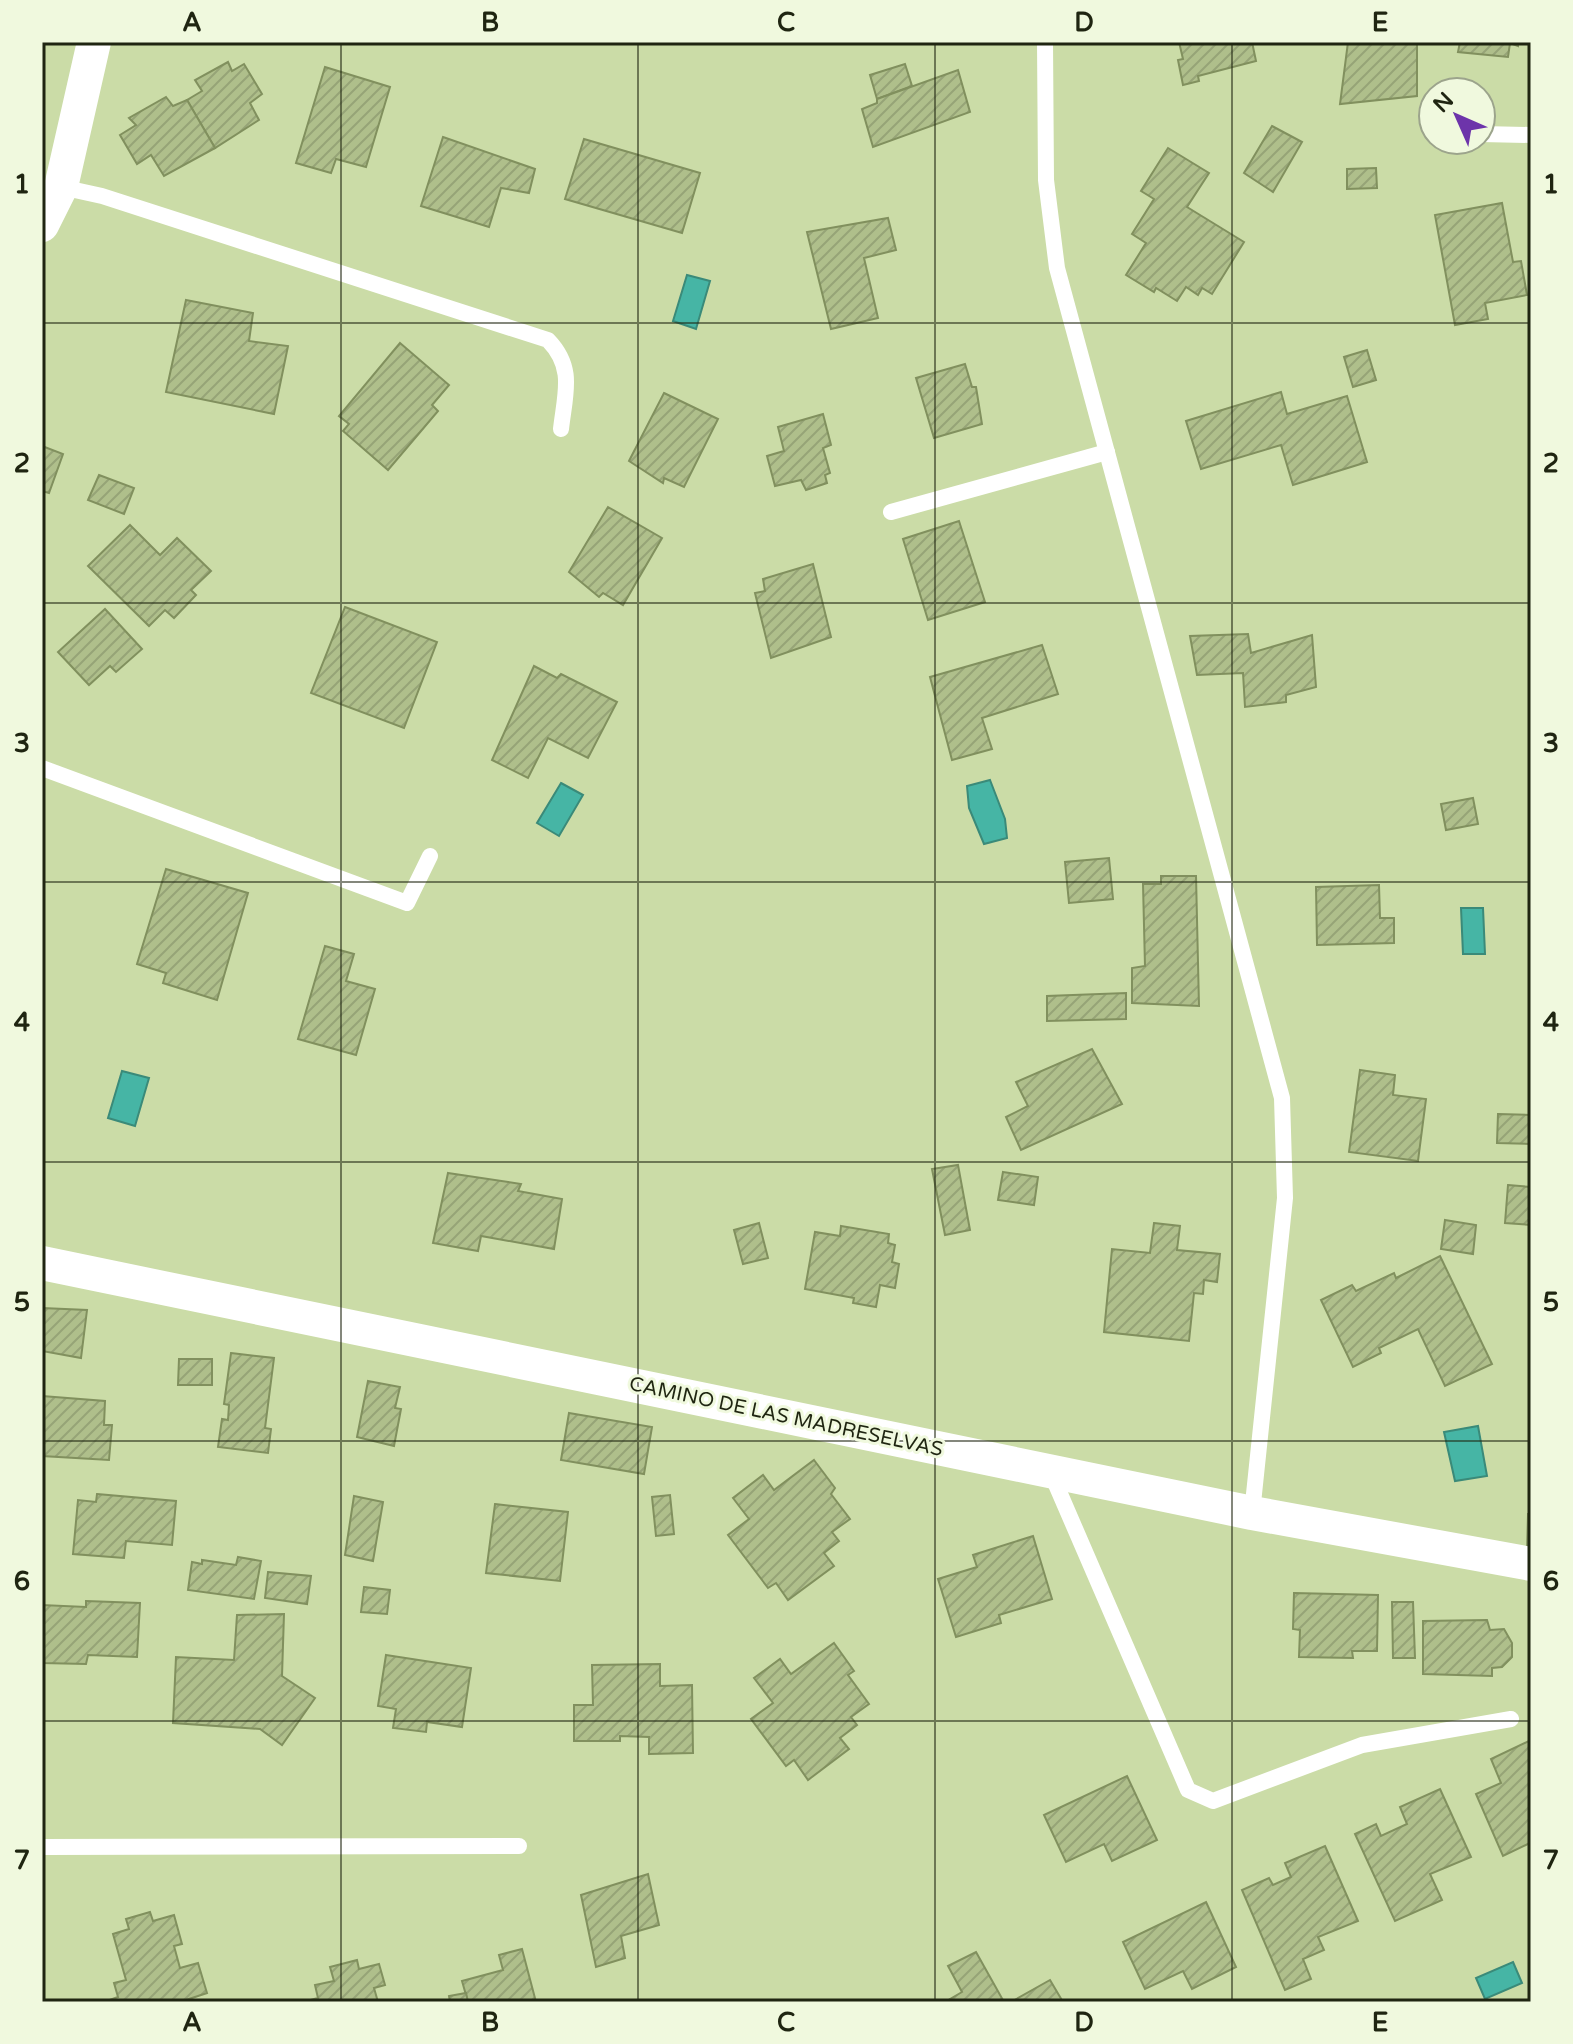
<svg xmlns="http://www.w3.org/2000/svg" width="1573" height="2044" viewBox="0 0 1573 2044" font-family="'Varela Round',sans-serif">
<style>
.water{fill:#46b5a5;stroke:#3a8a79;stroke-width:2}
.building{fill:url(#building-hatch);stroke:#81905e;stroke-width:2}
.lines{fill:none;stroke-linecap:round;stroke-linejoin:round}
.lane{stroke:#fff;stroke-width:16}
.street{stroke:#fff;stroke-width:34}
.grid{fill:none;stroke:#1f2511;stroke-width:2;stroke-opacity:0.55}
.labels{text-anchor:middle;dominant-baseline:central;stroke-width:6;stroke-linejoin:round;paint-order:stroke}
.street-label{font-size:20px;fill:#1f2511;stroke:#f0f9de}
.neatline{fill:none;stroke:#1f2511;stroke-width:3}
.grid-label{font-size:26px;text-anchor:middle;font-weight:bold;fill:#1f2511}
</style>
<defs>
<pattern id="building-hatch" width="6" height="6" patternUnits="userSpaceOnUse" patternTransform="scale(2)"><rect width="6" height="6" fill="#afbf8b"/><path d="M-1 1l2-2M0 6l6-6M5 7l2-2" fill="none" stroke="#96a477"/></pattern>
</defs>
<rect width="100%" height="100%" fill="#cbdca7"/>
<g class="water">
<polygon points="687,275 710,281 696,329 673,321"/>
<polygon points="990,780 1005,819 1007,838 984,844 969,808 967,786"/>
<polygon points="561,783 583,795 559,836 537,823"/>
<polygon points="1461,908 1483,908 1485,954 1463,954"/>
<polygon points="122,1071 149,1078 135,1126 108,1118"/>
<polygon points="1478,1426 1487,1476 1455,1481 1444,1432"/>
<polygon points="1513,1962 1522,1983 1485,1999 1476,1978"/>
</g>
<g class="building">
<polygon points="1179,42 1252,42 1256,61 1198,76 1199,81 1183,85 1178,60 1183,59"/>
<polygon points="1348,42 1417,42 1417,96 1340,104"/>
<polygon points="1460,42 1518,42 1518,46 1510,43 1508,57 1458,52"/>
<polygon points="228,62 232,71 244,64 262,94 250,103 259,120 215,148 187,100 202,91 195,80"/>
<polygon points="905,64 912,86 877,99 870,75"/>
<polygon points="325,67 390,87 366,167 336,159 331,173 296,163"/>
<polygon points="958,70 970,112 873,147 862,109 877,103 877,99"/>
<polygon points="166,97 173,106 187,100 215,148 164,176 151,155 137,164 120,135 136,125 129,118"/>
<polygon points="1272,126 1302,142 1273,192 1244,173"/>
<polygon points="443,137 535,169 529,193 501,188 489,227 421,206"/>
<polygon points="584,139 700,173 682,233 565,199"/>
<polygon points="1168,148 1209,173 1187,207 1244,242 1212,294 1202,288 1198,295 1186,287 1177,301 1156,288 1154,292 1126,275 1146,243 1132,234 1154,199 1141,191"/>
<polygon points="1376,168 1377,188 1347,189 1347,169"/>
<polygon points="1502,203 1513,262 1521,261 1527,295 1485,303 1488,319 1455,325 1435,215"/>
<polygon points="888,218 896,250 864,258 878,318 831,329 807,232"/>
<polygon points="186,300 253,313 249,341 288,346 274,414 166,392"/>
<polygon points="400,343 449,385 432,405 438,411 388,470 343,431 349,424 339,416"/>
<polygon points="1367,350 1376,380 1353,387 1344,357"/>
<polygon points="965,364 972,387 976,387 982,424 934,438 916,378"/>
<polygon points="1281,392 1287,414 1347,396 1367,462 1293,485 1281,445 1201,469 1186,421"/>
<polygon points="664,393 718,419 684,487 664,478 663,483 629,461"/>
<polygon points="823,414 831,445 823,448 830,473 825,475 827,483 806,490 801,480 775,486 767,456 784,451 778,427"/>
<polygon points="42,446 63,454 49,493 42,491"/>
<polygon points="99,475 134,488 124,514 88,500"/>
<polygon points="608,507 662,538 623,605 603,593 599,597 569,572"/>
<polygon points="959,521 985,602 928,620 903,539"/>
<polygon points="130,525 160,555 177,538 211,571 191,590 196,595 174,618 165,610 149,626 88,566"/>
<polygon points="813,564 831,637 771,658 755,593 765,591 763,579"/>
<polygon points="345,607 437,642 404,728 311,693"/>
<polygon points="105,609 142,649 116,672 110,666 89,685 58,652"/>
<polygon points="1248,634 1251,653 1312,635 1316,687 1286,695 1286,702 1245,707 1243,673 1197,675 1190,636"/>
<polygon points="1042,645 1058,694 982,718 992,749 952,760 930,677"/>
<polygon points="534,666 557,678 561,674 617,702 588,758 548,738 528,778 492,760"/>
<polygon points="1473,798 1478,824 1446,830 1441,804"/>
<polygon points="1109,858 1113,899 1069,903 1065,862"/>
<polygon points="166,869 248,893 217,1000 163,983 166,973 137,964"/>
<polygon points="1161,876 1196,876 1199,1006 1132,1003 1132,968 1145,966 1143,884 1161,884"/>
<polygon points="1379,885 1380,918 1394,918 1394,943 1317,945 1316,887"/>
<polygon points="325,946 354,954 346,981 375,989 356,1055 298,1039"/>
<polygon points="1126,993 1126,1019 1047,1021 1047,996"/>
<polygon points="1092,1049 1122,1104 1021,1150 1006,1117 1028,1106 1016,1082"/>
<polygon points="1360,1070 1395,1075 1393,1095 1426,1099 1418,1161 1349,1152"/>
<polygon points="1498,1114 1531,1115 1531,1144 1497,1143"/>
<polygon points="958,1165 970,1230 945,1235 932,1169"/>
<polygon points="1003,1172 1038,1177 1034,1205 998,1200"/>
<polygon points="448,1173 521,1184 518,1191 562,1199 554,1249 481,1236 478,1251 433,1243"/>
<polygon points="1508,1185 1531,1187 1531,1225 1505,1223"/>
<polygon points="1445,1220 1476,1225 1473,1254 1441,1249"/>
<polygon points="759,1223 768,1258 743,1264 734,1230"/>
<polygon points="1154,1223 1180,1226 1177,1250 1220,1254 1217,1282 1204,1280 1203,1294 1194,1293 1189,1341 1104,1332 1112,1249 1150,1253"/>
<polygon points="841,1226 889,1234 888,1243 895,1245 892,1262 899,1264 895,1288 880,1285 876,1307 853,1303 854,1298 805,1289 815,1232 840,1236"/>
<polygon points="1440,1256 1492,1364 1445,1386 1418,1329 1379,1348 1381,1353 1353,1367 1321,1300 1352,1285 1356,1291 1394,1273 1396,1278"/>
<polygon points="42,1308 87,1310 81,1358 42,1351"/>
<polygon points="231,1353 274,1358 265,1428 271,1429 268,1453 218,1447 222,1419 228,1420 229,1405 224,1404"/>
<polygon points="179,1359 212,1359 212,1385 178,1385"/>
<polygon points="368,1381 400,1387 395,1408 401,1409 394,1446 357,1437"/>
<polygon points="42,1396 105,1401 104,1425 112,1425 109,1460 42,1456"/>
<polygon points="569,1413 652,1427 644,1474 561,1460"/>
<polygon points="814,1460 835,1488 831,1494 850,1519 832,1532 839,1541 824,1553 834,1566 788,1600 776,1583 768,1588 728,1535 749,1519 733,1498 763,1475 774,1490"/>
<polygon points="97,1494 176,1501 172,1545 126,1541 124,1558 73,1554 78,1500 96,1502"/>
<polygon points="670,1495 674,1534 656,1536 652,1497"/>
<polygon points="354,1496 383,1502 373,1561 345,1555"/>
<polygon points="495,1504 568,1512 560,1581 486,1573"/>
<polygon points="1528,1514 1531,1514 1531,1553 1527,1552"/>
<polygon points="1033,1536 1052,1599 999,1615 1001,1623 956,1637 938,1579 977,1567 973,1555"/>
<polygon points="238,1557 261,1561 254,1599 188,1590 192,1562 202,1564 202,1560 236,1565"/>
<polygon points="268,1572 311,1576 307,1604 265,1598"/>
<polygon points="364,1587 390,1590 387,1614 361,1612"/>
<polygon points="1294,1593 1378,1595 1377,1651 1352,1651 1353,1658 1299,1657 1300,1630 1293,1629"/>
<polygon points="86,1601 140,1603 137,1657 88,1655 86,1664 42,1663 42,1605 86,1607"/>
<polygon points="1392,1602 1413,1602 1415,1658 1393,1658"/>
<polygon points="284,1614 282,1676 315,1698 282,1745 260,1729 173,1723 176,1657 234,1660 237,1615"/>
<polygon points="1487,1620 1490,1630 1504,1629 1512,1643 1512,1657 1502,1667 1492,1668 1492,1676 1423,1674 1423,1621"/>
<polygon points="834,1643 854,1671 848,1675 869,1704 851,1717 857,1725 840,1738 849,1749 808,1780 794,1760 786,1766 751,1719 773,1703 754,1678 780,1659 791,1674"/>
<polygon points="386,1655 471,1668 462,1727 427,1722 426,1732 393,1728 396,1709 378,1706"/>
<polygon points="660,1664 660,1686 692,1685 693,1753 649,1754 649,1737 620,1736 620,1741 574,1741 574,1705 593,1705 592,1665"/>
<polygon points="1531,1740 1530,1843 1503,1856 1476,1794 1501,1783 1491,1759"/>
<polygon points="1127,1776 1157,1840 1112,1861 1104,1844 1066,1862 1044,1815"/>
<polygon points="1440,1789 1471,1857 1430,1874 1442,1900 1395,1921 1355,1834 1376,1824 1381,1836 1407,1824 1400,1807"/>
<polygon points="1325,1846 1358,1921 1318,1937 1324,1950 1303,1959 1311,1979 1285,1990 1242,1890 1269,1878 1273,1885 1291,1877 1285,1863"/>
<polygon points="648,1874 659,1925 621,1936 625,1958 596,1967 581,1895"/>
<polygon points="1206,1902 1236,1967 1192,1989 1183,1971 1145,1989 1123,1942"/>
<polygon points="150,1912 153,1921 174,1915 182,1944 174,1946 180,1968 198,1963 207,1993 180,2002 104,2002 118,1997 114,1983 126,1980 113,1934 129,1929 126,1919"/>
<polygon points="522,1949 536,2002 468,2002 462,1981 503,1970 499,1955"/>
<polygon points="976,1952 1004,2002 945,2002 962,1992 948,1966"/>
<polygon points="357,1960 359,1969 379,1964 385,1985 374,1988 378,2002 303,2002 318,1998 315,1985 334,1981 330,1967"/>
<polygon points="1050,1980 1063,2002 1011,2002"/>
<polygon points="466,1993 468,2002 450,2002 449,1996"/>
</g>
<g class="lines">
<g class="lane">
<polyline points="1045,42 1046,180 1057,268 1282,1098 1285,1198 1252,1513"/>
<polyline points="1481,134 1531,135"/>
<path d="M 61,187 L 102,196 L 548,340 C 575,368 565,393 561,429"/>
<polyline points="891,512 1107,452"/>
<polyline points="42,768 407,903 430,856"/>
<polyline points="1051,1473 1188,1790 1213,1801 1362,1745 1511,1719"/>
<polyline points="42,1847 519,1846"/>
</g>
<g class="street">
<polyline points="42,225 61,187 94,42"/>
<polyline points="42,1263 1252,1513 1531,1564"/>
</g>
</g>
<path class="grid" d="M 341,42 L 341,2002M 638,42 L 638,2002M 935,42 L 935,2002M 1232,42 L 1232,2002M 42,323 L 1531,323M 42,603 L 1531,603M 42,882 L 1531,882M 42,1162 L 1531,1162M 42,1441 L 1531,1441M 42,1721 L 1531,1721"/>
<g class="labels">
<g class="street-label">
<text transform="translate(786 1417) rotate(12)">CAMINO DE LAS MADRESELVAS</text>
</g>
</g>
<rect width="1573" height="2044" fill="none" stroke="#f0f9de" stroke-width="88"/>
<g transform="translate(1457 116) rotate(315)"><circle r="38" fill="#f0f9de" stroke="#9ca48c" stroke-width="2"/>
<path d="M0-6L14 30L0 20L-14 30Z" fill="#6d34aa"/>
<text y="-12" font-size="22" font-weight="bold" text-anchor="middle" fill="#1f2511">N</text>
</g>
<rect x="44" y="44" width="1485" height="1956" class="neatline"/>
<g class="grid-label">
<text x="192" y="31">A</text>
<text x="490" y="31">B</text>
<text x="786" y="31">C</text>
<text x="1084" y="31">D</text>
<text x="1380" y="31">E</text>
<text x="22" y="193">1</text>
<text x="1551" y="193">1</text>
<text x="22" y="472">2</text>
<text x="1551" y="472">2</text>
<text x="22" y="752">3</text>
<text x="1551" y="752">3</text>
<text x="22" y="1031">4</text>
<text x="1551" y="1031">4</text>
<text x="22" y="1311">5</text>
<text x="1551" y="1311">5</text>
<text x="22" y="1590">6</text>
<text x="1551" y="1590">6</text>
<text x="22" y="1869">7</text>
<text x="1551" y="1869">7</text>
<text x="192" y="2031">A</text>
<text x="490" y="2031">B</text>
<text x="786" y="2031">C</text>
<text x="1084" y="2031">D</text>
<text x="1380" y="2031">E</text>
</g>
</svg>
